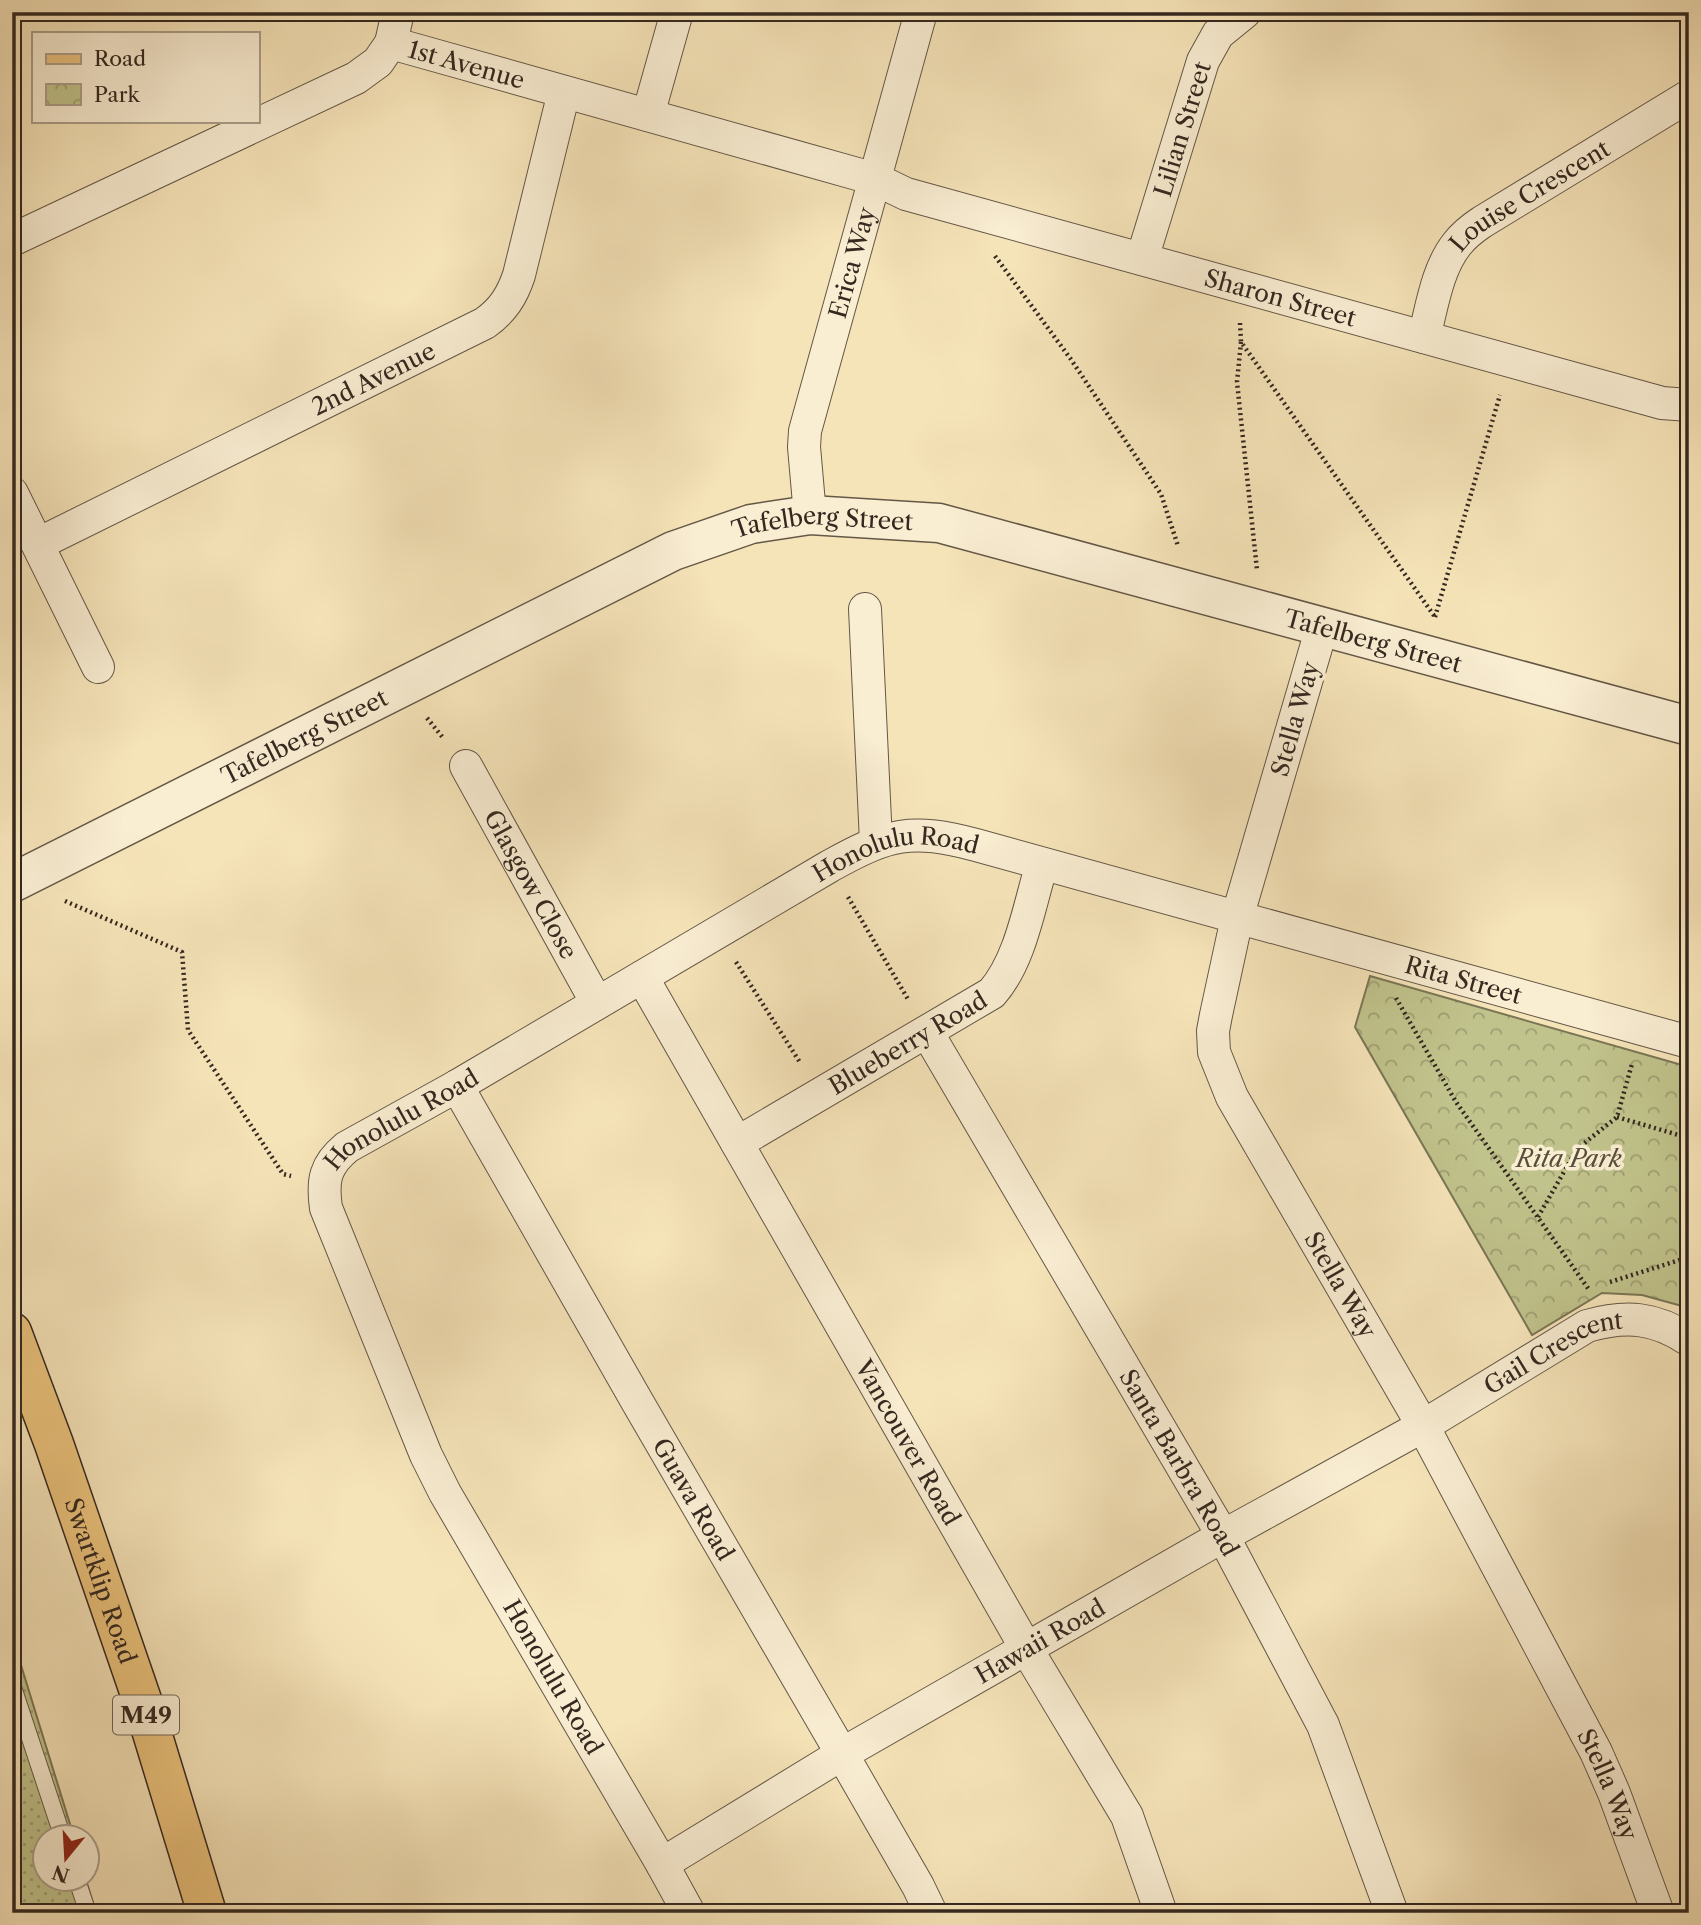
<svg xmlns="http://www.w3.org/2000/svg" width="1701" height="1925" viewBox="0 0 1701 1925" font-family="'Libre Caslon Text',serif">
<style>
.grass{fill:url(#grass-dots);stroke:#7a7656;stroke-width:2}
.park{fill:url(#park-crowns);stroke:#7a7656;stroke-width:2}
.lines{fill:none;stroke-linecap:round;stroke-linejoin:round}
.service-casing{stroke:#645746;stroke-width:18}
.minor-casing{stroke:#645746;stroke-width:34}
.tertiary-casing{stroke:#645746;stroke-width:41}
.primary-casing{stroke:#342820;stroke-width:41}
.path{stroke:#342820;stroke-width:4.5;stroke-dasharray:2 3.5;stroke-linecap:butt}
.service{stroke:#f9edd2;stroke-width:16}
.minor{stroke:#f9edd2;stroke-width:32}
.tertiary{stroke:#f9edd2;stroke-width:38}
.primary{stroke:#ebc27c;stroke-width:38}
.labels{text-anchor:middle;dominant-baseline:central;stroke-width:7;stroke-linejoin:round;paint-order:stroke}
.shield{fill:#f9edd2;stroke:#6f6355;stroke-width:2}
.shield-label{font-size:23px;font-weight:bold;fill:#342820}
.street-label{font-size:24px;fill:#342820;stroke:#f9edd2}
.park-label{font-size:24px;font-style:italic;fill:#574f3b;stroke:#f9edd2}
</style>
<defs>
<pattern id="grass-dots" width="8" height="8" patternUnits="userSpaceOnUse" patternTransform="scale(1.75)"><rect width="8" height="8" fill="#c1c38c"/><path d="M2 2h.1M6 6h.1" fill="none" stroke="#9e9e72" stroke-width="1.8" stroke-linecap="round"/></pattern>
<pattern id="park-crowns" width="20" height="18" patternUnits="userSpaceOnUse" patternTransform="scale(1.75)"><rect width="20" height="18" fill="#c1c38c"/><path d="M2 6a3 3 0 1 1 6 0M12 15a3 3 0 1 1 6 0" fill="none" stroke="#9e9e72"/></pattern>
</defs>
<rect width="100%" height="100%" fill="#f6e4b9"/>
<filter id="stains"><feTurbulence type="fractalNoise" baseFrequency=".00286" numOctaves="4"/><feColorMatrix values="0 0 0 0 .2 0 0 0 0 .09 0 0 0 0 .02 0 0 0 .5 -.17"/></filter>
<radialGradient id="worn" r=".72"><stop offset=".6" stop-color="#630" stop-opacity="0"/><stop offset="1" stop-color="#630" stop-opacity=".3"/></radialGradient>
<polygon class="grass" points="12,1636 74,1837 46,1838 46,1880 86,1880 96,1913 12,1913"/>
<polygon class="park" points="1370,976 1689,1067 1689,1308 1642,1295 1602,1293 1532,1335 1355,1027"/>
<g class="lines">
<defs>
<g id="service">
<polyline points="12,1684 63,1838"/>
<polyline points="77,1880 88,1913"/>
</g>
<g id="minor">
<polyline points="391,43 398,12"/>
<polyline points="648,115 677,12"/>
<path id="s1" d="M 12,240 L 356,78 L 378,62 L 391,43 L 875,179 L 906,194 L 1662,403 L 1689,405"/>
<path id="s2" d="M 1142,259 L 1203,61 L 1218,34 L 1245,12"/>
<path id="s3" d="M 1424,337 C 1432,307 1437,269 1457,244 C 1464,235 1473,228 1482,222 L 1689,96"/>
<polyline points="12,493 98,667"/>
<path id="s4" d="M 810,515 L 804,447 L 805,431 L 921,12"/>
<path id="s5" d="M 38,544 L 485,323 C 503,310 512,296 519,275 L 564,92"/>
<polyline points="865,609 876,842"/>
<path id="s6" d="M 1322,627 L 1237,918 L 1216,1015 L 1213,1031 L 1214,1052 L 1232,1097 L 1423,1426 L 1596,1752 L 1614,1793 L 1658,1913"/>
<path id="s7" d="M 466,766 L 597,1003"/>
<path id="s8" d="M 642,977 L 1026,1648 L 1127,1816 L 1161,1913"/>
<path id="s9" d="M 927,1032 L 1223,1536 L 1323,1725 L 1392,1913"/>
<path id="s10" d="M 457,1086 L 638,1403 L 842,1754 L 918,1886 L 931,1913"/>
<path id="s11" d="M 737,1143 L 992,993 C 1021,960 1029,906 1042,864"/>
<path id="s12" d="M 662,1864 L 842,1754 L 1223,1536 L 1423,1426 L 1587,1326 C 1626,1315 1655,1317 1689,1340"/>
<path id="s13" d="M 689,1913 L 662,1864 L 445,1493 L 426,1455 L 326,1208 C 322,1180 325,1165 347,1147 L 457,1086 L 830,866 C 889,833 911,828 976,845 L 1689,1042"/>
</g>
<g id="tertiary">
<path id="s14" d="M 12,883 L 673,551 L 751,524 L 810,515 L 939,523 L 1689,726"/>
</g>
<g id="primary">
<path id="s15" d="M 12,1332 L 54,1444 L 142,1700 L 207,1913"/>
</g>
</defs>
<use href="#service" class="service-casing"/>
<use href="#minor" class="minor-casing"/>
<use href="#tertiary" class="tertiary-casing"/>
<use href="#primary" class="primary-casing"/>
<g class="path">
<polyline points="995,256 1070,358 1161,494 1178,546"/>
<polyline points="1240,323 1241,342 1435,617"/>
<polyline points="1241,342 1237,382 1257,570"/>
<polyline points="1435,617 1500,395"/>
<polyline points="427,718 444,739"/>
<polyline points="848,897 909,1001"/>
<polyline points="65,901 182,952 188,1030 283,1174 291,1176"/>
<polyline points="736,962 801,1064"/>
<polyline points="1396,998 1456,1102 1590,1291"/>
<polyline points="1617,1117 1682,1136 1689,1145"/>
<polyline points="1538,1217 1577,1149 1617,1117 1632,1064"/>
<polyline points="1610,1282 1689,1257"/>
</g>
<use href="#service" class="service"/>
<use href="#minor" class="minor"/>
<use href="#tertiary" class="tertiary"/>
<use href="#primary" class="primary"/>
</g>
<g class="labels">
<rect class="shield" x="113" y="1695.5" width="66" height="39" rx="5"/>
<g class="shield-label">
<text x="146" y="1715">M49</text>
</g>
<g class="street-label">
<text stroke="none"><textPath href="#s1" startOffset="509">1st Avenue</textPath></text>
<text stroke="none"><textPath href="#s2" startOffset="136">Lilian Street</textPath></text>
<text stroke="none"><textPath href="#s3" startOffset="187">Louise Crescent</textPath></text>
<text stroke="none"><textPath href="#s4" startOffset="259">Erica Way</textPath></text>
<text stroke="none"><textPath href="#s1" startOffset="1356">Sharon Street</textPath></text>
<text stroke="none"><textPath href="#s5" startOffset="374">2nd Avenue</textPath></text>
<text stroke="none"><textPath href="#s14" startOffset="894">Tafelberg Street</textPath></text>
<text stroke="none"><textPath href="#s14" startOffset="1461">Tafelberg Street</textPath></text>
<text transform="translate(1295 719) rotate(-74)">Stella Way</text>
<text stroke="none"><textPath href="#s14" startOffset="327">Tafelberg Street</textPath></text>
<text stroke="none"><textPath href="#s13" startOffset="1491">Honolulu Road</textPath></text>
<text stroke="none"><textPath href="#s7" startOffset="135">Glasgow Close</textPath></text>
<text stroke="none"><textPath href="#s13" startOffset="2081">Rita Street</textPath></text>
<text stroke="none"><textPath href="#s11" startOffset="198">Blueberry Road</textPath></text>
<text stroke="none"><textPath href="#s13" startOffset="924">Honolulu Road</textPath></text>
<text stroke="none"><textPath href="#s6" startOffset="705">Stella Way</textPath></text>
<text stroke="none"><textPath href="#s12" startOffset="1029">Gail Crescent</textPath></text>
<text stroke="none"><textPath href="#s8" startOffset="536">Vancouver Road</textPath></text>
<text stroke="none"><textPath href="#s9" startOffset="499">Santa Barbra Road</textPath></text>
<text stroke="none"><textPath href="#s10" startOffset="476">Guava Road</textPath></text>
<text stroke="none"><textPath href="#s15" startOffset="264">Swartklip Road</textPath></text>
<text stroke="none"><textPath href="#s12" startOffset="439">Hawaii Road</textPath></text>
<text transform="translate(553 1677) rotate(60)">Honolulu Road</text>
<text stroke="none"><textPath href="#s6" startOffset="1272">Stella Way</textPath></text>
</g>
<g class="park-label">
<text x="1569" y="1158">Rita Park</text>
</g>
</g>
<rect width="1701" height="1925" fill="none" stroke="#f6e4b9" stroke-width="42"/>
<rect x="14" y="14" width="1673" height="1897" fill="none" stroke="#342820" stroke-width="3.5"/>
<rect x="21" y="21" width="1659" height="1883" fill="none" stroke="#342820" stroke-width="2"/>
<rect x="32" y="32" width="228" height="91" fill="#f9edd2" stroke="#aa9e8b" stroke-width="2"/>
<rect x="46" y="54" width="35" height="10" fill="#ebc27c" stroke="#aa9e8b" stroke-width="2"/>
<text x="94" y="66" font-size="21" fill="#342820">Road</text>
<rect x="46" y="84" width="35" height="21" fill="url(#park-crowns)" stroke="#aa9e8b" stroke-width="2"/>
<text x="94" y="102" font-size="21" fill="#342820">Park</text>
<g transform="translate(66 1858) rotate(198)"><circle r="33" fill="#f9edd2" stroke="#aa9e8b" stroke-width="2"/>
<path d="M0-5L12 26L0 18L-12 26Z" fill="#8f2418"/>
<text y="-10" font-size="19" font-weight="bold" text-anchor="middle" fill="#342820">N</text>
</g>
<rect width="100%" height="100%" filter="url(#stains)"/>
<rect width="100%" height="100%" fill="url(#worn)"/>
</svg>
